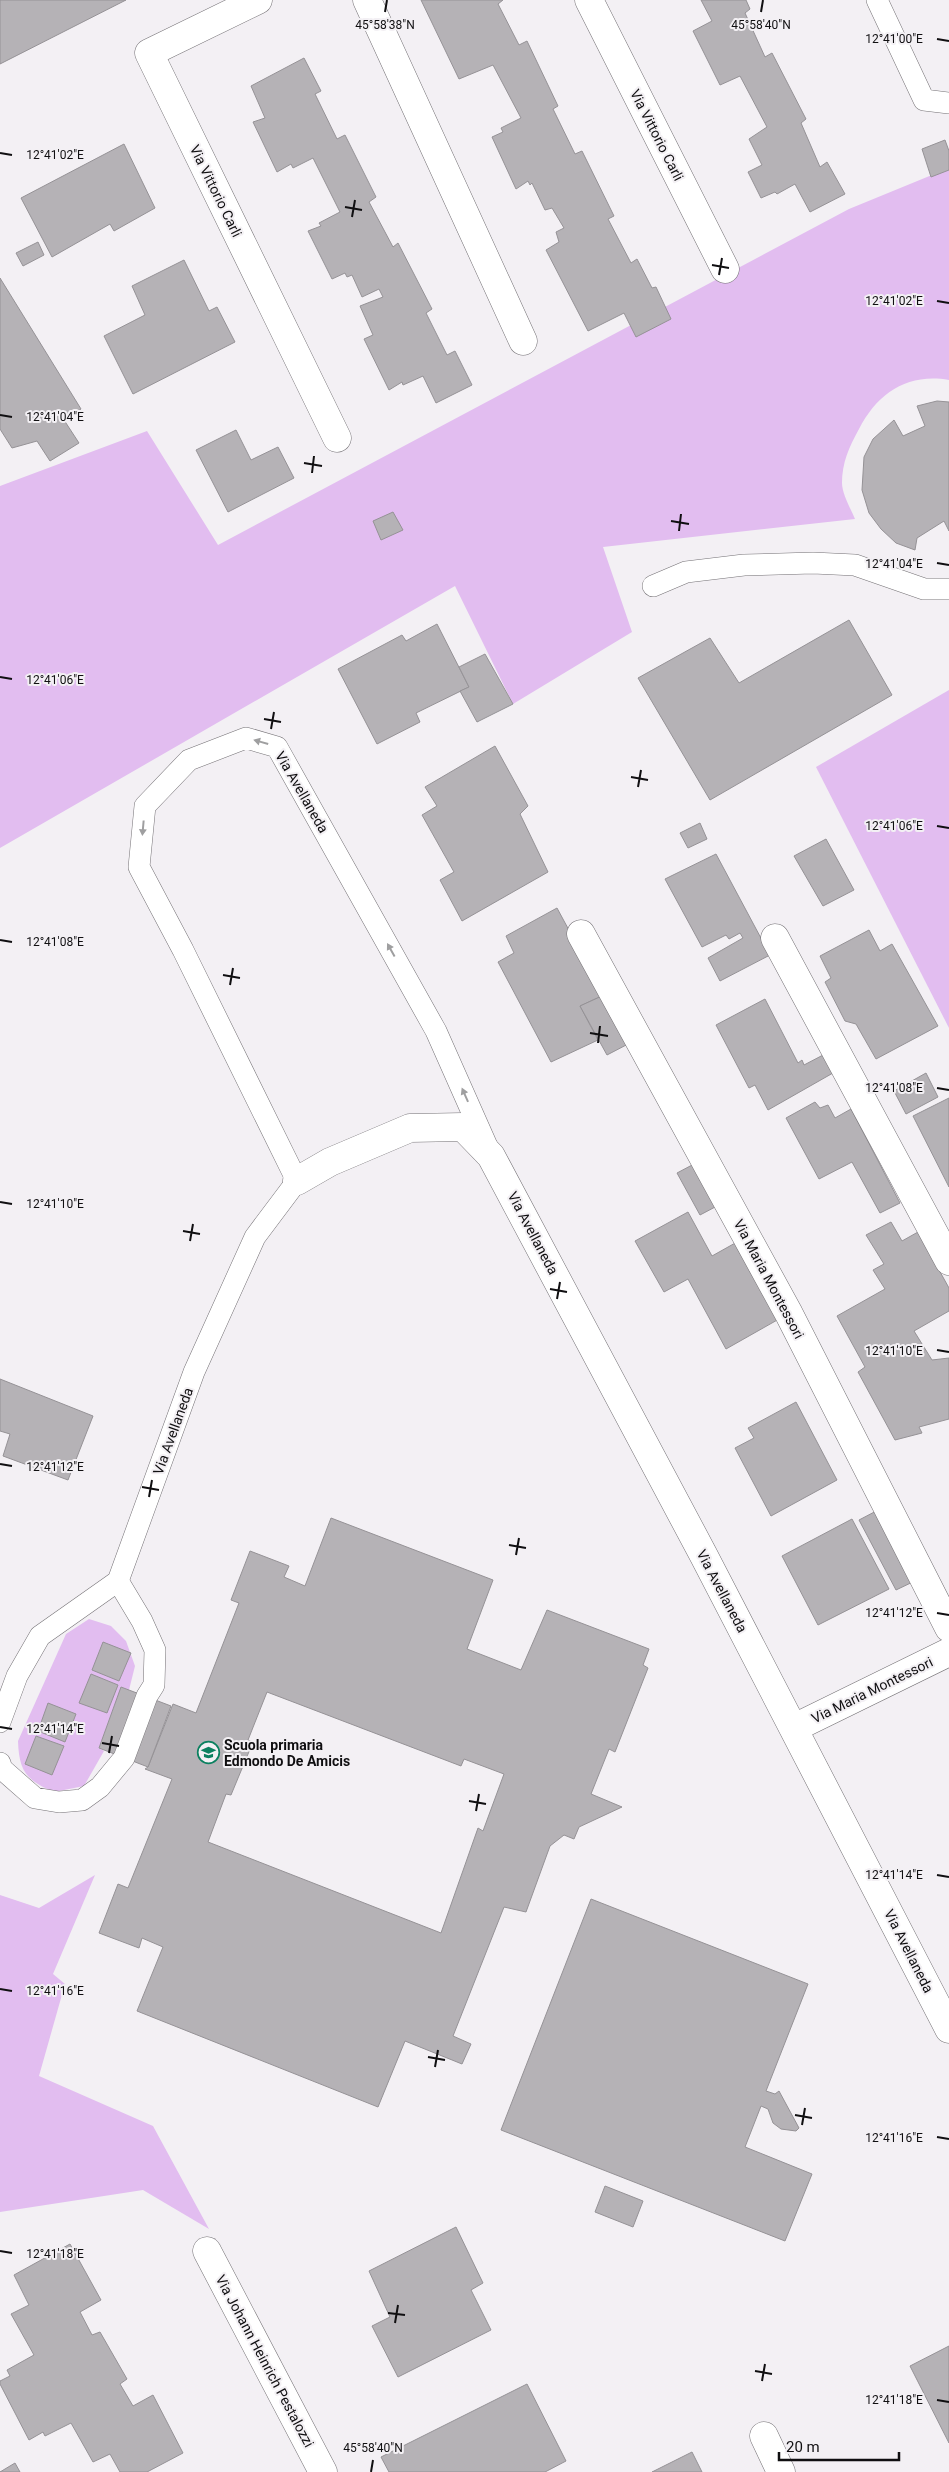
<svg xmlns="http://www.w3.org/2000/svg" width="949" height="2472" viewBox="0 0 949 2472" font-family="Roboto,sans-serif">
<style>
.green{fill:#e2bdf0}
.building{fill:#b5b2b6;stroke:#959296;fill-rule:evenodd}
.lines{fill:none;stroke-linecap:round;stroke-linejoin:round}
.lane-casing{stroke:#747175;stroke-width:22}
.street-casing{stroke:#747175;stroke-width:29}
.lane{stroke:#fff;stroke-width:21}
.street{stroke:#fff;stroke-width:28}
.oneway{fill:#9f9fa0}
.ticks{fill:none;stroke:#100f11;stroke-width:2}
.labels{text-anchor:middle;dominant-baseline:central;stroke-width:4;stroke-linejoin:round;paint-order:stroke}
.street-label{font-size:14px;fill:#100f11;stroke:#f3f0f4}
.poi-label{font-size:14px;font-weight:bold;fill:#100f11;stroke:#f3f0f4;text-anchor:start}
.ticks-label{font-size:12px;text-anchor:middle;fill:#100f11;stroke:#f3f0f4;stroke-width:4;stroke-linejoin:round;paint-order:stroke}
</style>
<rect width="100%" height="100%" fill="#f3f0f4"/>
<g class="green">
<path d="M 949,168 L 949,380 C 907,373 878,393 859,429 C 849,447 842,463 842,483 C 842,494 851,509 855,519 L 603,547 L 632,632 L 513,704 L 455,586 L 0,848 L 0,486 L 147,431 L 218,545 L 849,209 Z"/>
<polygon points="949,690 949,1028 816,767"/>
<path d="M 89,1619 L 111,1626 L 126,1641 L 135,1666 L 129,1690 L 121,1688 L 99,1748 L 104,1751 L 84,1786 L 54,1792 C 26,1780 19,1771 18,1741 L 66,1634 Z"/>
<polygon points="95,1875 53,1974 65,1984 39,2076 153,2126 209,2229 143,2190 0,2212 0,1895 39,1908"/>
</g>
<g class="building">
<polygon points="0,0 126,0 0,64"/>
<polygon points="421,0 503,0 498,4 519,45 527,41 558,106 553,109 575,154 582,151 614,216 608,219 631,263 637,259 652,288 656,287 671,319 636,337 624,313 588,331 546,250 559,242 556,232 564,228 552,208 545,210 532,183 530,185 528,181 516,189 492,137 503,132 501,128 521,118 493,65 459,79"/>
<polygon points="701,0 746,0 750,9 745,13 765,57 772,53 806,119 801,123 820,167 827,162 845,194 810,212 795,184 777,194 775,192 761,198 748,172 762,165 749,139 767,127 740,76 720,85 693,31 712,21"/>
<polygon points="304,58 321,91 315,94 337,139 345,135 376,197 369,202 393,247 398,243 432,309 426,313 447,355 455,351 472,385 436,403 423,376 403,385 402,382 389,390 364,339 373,335 360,306 383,297 379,289 362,297 352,275 347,277 345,273 332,279 308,231 321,226 319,223 340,212 313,158 293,168 291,164 277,172 253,122 265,118 251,86"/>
<polygon points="945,140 949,151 949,170 931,177 922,149"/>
<polygon points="124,144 155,208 114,231 110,224 52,257 21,198"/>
<polygon points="38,242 44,255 23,266 16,253"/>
<polygon points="184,260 209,311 217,307 235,342 133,394 104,336 145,315 132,286"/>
<polygon points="0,278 81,409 64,420 79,443 50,461 37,441 12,448 0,429"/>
<polygon points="937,401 949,402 949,531 944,521 917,538 915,550 896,543 881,529 869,513 862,490 864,457 873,439 894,420 903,436 925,426 917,406"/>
<polygon points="236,430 251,460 278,447 294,478 228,512 196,450"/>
<polygon points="393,512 403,530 381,540 373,521"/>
<polygon points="849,620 892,695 710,800 638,678 710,638 739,683"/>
<polygon points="437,624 469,687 416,713 420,722 377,744 338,669 402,635 406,641"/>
<polygon points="485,654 513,704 477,722 460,691 469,687 459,667"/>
<polygon points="495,746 528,806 520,814 548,872 462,921 440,880 454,872 422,815 437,806 425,787"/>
<polygon points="700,823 707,839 688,848 680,833"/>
<polygon points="826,839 854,890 823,906 794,856"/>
<polygon points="716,854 770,955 720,981 708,958 743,938 740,933 729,939 726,935 702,947 665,879"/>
<polygon points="557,908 604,995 580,1006 598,1040 551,1062 498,962 514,953 506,936"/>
<polygon points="869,930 880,951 892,944 938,1026 876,1059 856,1024 845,1021 825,982 831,978 820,956"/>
<polygon points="604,995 630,1043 607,1055 580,1006"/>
<polygon points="765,999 798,1063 802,1060 804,1065 825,1054 833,1073 768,1110 755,1085 749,1088 716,1025"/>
<polygon points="926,1073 938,1097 906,1114 894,1091"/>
<polygon points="949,1098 949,1187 913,1116"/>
<polygon points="815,1102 820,1108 828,1105 835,1118 851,1109 900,1203 880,1213 852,1162 819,1179 786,1118"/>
<polygon points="694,1164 717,1206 700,1215 677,1173"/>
<polygon points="688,1212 712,1256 737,1242 779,1319 726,1349 688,1279 664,1292 635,1241"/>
<polygon points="891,1222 902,1241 918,1232 949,1288 949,1311 914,1331 932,1360 949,1358 949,1419 919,1427 922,1433 895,1440 858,1372 865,1367 837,1316 885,1289 873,1270 884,1264 866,1235"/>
<polygon points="0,1379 93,1416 68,1480 3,1456 10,1434 0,1431"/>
<polygon points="796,1402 837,1480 771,1516 735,1448 754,1438 748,1428"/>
<polygon points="882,1508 919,1579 896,1590 859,1520"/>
<path d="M 331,1518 L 493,1580 L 467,1649 L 521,1670 L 547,1610 L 649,1649 L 643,1665 L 648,1668 L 615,1752 L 609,1749 L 591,1794 L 622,1807 L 579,1827 L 574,1839 L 564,1835 L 550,1846 L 526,1912 L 504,1907 L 453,2036 L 471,2044 L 462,2064 L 405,2041 L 378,2107 L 137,2011 L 163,1947 L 142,1938 L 139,1948 L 99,1933 L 118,1884 L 128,1888 L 172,1779 L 145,1769 L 148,1767 L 173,1704 L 196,1713 L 239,1603 L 231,1600 L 250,1551 L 289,1566 L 284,1577 L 305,1586 ZM 267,1692 L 461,1766 L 464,1759 L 504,1774 L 483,1831 L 478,1828 L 441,1933 L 208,1842 L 226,1794 L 231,1795 L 253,1742 L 248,1740 Z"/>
<polygon points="852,1519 889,1589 818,1625 782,1556"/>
<polygon points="103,1642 131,1653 119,1681 92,1670"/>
<polygon points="91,1674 118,1685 107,1713 79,1703"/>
<polygon points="121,1687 171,1706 148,1767 99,1748"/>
<polygon points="48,1703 76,1714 65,1742 38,1731"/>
<polygon points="36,1736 64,1746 52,1775 25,1764"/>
<polygon points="591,1899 808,1984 766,2091 775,2094 779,2091 799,2128 796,2131 781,2129 773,2123 768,2109 761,2106 745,2147 812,2174 785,2241 501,2130"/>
<polygon points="605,2186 643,2201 633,2227 595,2212"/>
<polygon points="456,2227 483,2283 471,2290 491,2330 398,2377 372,2326 390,2317 369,2271"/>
<polygon points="70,2244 101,2300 80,2312 92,2335 100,2332 127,2379 120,2384 133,2406 153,2395 183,2453 147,2472 120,2472 110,2454 93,2462 71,2423 45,2436 43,2432 29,2440 0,2384 0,2381 10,2376 7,2370 34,2355 11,2314 29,2305 14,2275"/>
<polygon points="949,2346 949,2443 910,2366"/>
<polygon points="527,2384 566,2461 545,2472 389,2472 381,2457"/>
<polygon points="692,2452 702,2472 652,2472"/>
<polygon points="15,2463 20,2472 0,2472"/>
</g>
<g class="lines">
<defs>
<g id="lane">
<polyline points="877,0 924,100 949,103"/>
<polyline points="653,586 686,572 744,565 813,563 855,565 924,589 949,589"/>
<polyline points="0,1722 17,1676 40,1636 118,1581 194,1372 255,1237 297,1181 183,950 139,867 145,806 189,760 246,738 277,747 436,1031 487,1146"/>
<polyline points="0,1763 2,1769 35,1798 59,1802 82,1800 100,1787 124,1758 147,1696 154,1685 155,1650 142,1621 118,1581"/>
</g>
<g id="street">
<polyline points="258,0 149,53 337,438"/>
<polyline points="367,0 523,341"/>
<polyline points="589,0 725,269"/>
<polyline points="581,934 789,1314 949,1628"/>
<polyline points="775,938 949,1261"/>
<polyline points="297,1181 330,1162 410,1128 463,1127 491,1156 704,1556 949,2029"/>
<polyline points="794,1728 949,1652"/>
<polyline points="207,2251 323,2472"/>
<polyline points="764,2436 781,2472"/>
</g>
</defs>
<use href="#lane" class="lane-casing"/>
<use href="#street" class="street-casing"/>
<use href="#lane" class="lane"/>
<use href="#street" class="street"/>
</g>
<defs><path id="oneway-solid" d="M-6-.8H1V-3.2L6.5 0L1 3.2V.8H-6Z" transform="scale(1.25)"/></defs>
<g class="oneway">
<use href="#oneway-solid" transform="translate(261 742) rotate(-164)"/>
<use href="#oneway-solid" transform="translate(143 828) rotate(95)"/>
<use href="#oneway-solid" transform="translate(391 950) rotate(-119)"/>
<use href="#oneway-solid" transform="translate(465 1095) rotate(-114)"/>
</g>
<path class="ticks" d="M 385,12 L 387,0M 761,12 L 763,0M 937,39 L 949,41M 0,153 L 12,155M 345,207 L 362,210M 352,217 L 355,200M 712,265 L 729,268M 719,275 L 722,258M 937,301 L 949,303M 0,415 L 12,417M 304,463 L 322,466M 312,473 L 314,456M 671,521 L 689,524M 679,531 L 681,514M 937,563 L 949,565M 0,677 L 12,679M 264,719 L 281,722M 271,729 L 274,712M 631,777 L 648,780M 638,787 L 641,770M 937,826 L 949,828M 0,940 L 12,942M 223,975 L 240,978M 230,985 L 233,968M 590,1033 L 608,1036M 598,1043 L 600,1026M 937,1088 L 949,1090M 0,1202 L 12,1204M 183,1231 L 200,1234M 190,1241 L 193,1224M 550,1289 L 567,1292M 557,1299 L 560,1282M 937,1350 L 949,1352M 0,1464 L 12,1466M 142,1487 L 159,1490M 149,1497 L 152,1480M 509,1545 L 526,1548M 516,1555 L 519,1538M 937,1613 L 949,1615M 0,1727 L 12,1729M 102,1743 L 119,1746M 109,1753 L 112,1736M 469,1801 L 486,1804M 476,1811 L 479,1794M 937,1875 L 949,1877M 0,1989 L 12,1991M 428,2057 L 445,2060M 435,2067 L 438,2050M 795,2115 L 812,2118M 802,2125 L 805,2108M 937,2137 L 949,2139M 0,2251 L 12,2253M 388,2313 L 405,2315M 395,2323 L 398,2305M 755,2371 L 772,2374M 762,2381 L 765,2364M 937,2400 L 949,2402M 371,2472 L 373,2460"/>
<defs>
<symbol id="school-ring" viewBox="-11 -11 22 22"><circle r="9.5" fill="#f3f0f4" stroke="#0c8160" stroke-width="1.5"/><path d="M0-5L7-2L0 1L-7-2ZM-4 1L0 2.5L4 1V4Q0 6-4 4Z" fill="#0c8160"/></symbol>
</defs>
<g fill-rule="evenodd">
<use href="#school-ring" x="196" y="1740" width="25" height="25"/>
</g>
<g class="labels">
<g class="street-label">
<text transform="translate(657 135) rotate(63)">Via Vittorio Carli</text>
<text transform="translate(216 191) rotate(64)">Via Vittorio Carli</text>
<text transform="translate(302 792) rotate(60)">Via Avellaneda</text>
<text transform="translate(533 1233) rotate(62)">Via Avellaneda</text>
<text transform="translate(769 1279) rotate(62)">Via Maria Montessori</text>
<text transform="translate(173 1431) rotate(-70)">Via Avellaneda</text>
<text transform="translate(722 1591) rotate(62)">Via Avellaneda</text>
<text transform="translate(872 1690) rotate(-26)">Via Maria Montessori</text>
<text transform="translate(909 1951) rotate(63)">Via Avellaneda</text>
<text transform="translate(265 2361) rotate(62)">Via Johann Heinrich Pestalozzi</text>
</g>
<g class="poi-label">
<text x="224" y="1745">Scuola primaria<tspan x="224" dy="16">Edmondo De Amicis</tspan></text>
</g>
</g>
<g class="ticks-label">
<text x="761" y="29">45°58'40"N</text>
<text x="385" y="29">45°58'38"N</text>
<text x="894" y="43">12°41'00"E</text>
<text x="55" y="159">12°41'02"E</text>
<text x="894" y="305">12°41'02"E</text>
<text x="55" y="421">12°41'04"E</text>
<text x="894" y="568">12°41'04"E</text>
<text x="55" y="684">12°41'06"E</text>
<text x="894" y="830">12°41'06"E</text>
<text x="55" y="946">12°41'08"E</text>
<text x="894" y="1092">12°41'08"E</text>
<text x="55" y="1208">12°41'10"E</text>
<text x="894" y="1355">12°41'10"E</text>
<text x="55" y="1471">12°41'12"E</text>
<text x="894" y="1617">12°41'12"E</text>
<text x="55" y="1733">12°41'14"E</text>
<text x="894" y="1879">12°41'14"E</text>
<text x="55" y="1995">12°41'16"E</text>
<text x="894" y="2142">12°41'16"E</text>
<text x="55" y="2258">12°41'18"E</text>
<text x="894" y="2404">12°41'18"E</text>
<text x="373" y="2452">45°58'40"N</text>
</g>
<path d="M779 2452v8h120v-8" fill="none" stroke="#100f11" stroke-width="2.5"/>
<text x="786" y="2452" font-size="15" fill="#100f11" stroke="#f3f0f4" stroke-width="4" paint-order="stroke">20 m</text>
</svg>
